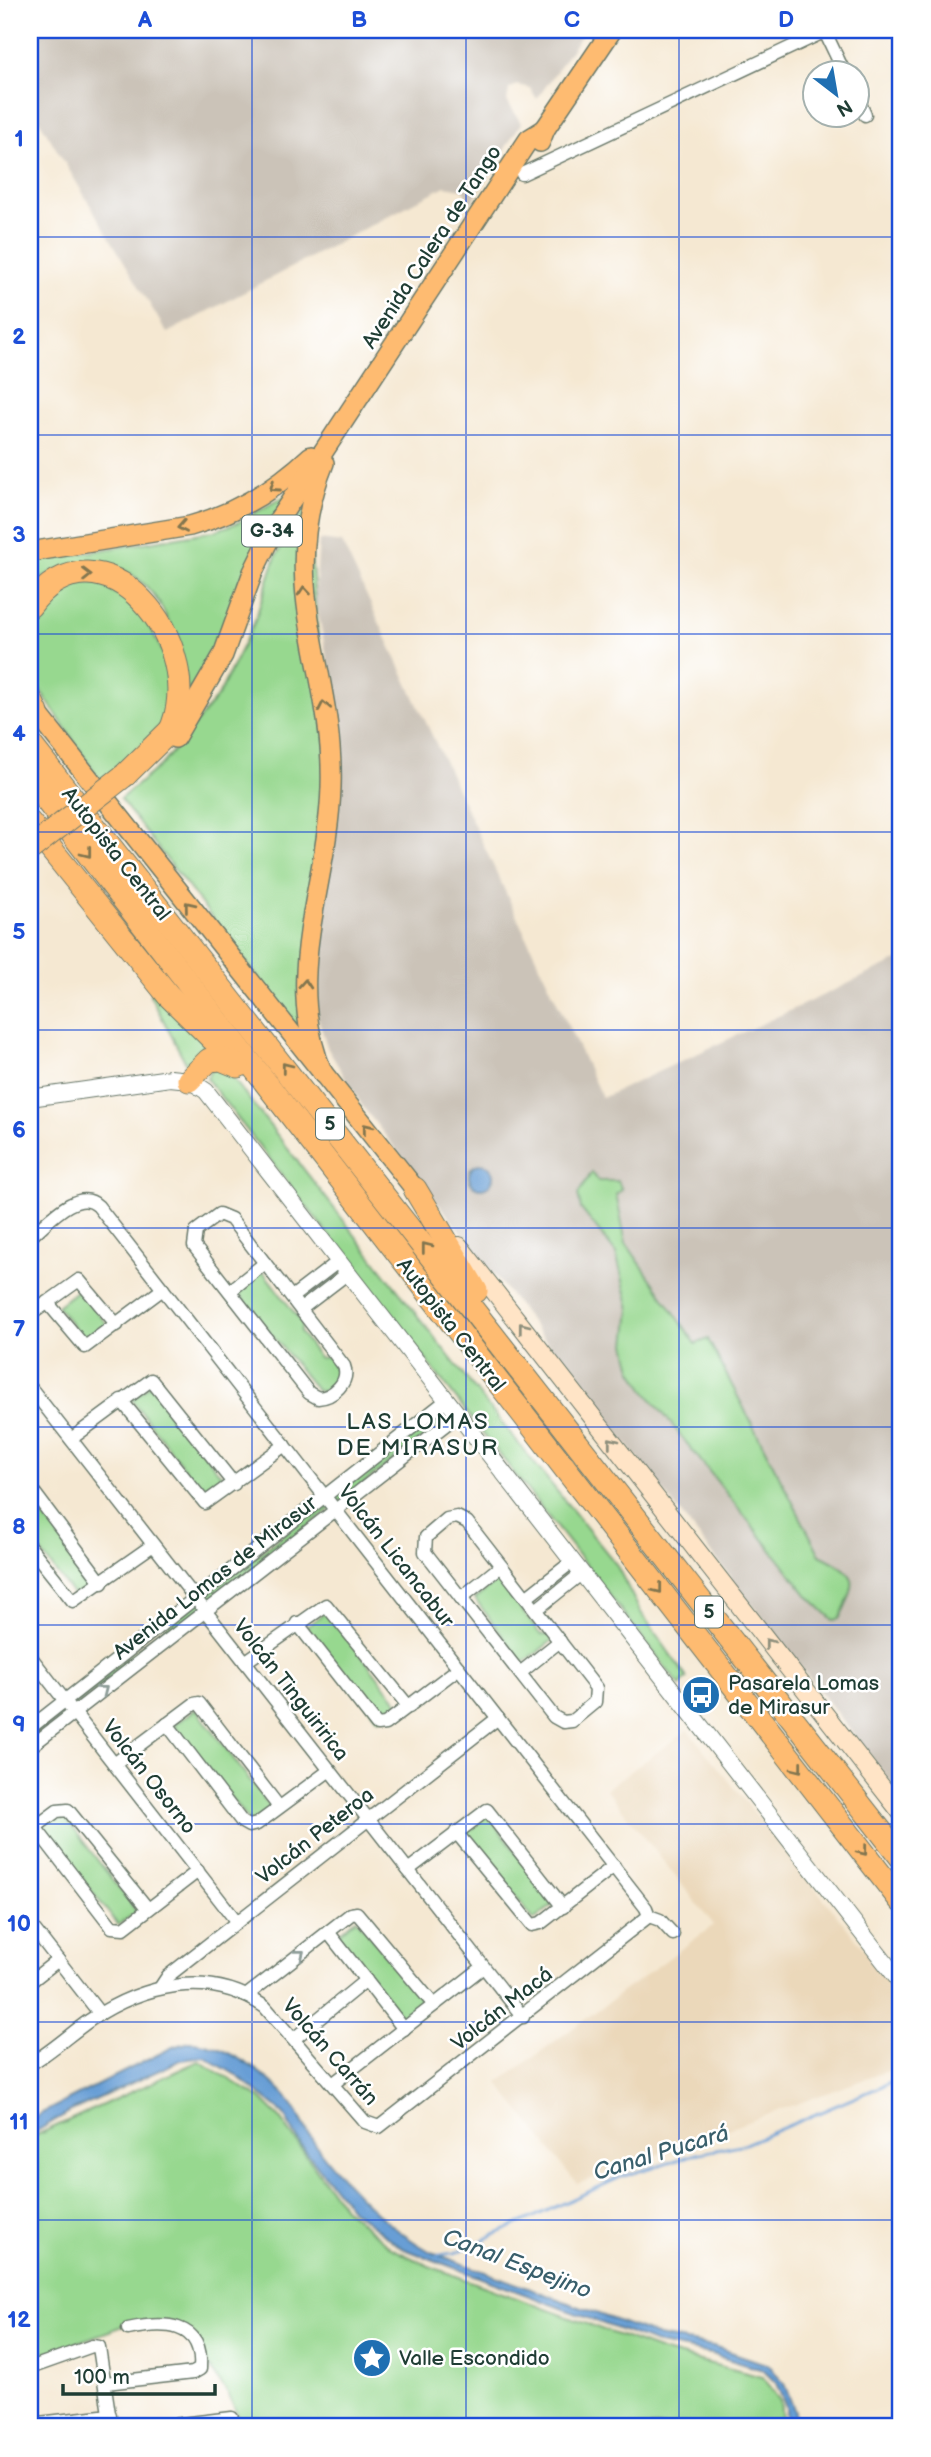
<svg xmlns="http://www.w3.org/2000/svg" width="931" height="2457" viewBox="0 0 931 2457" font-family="'Balsamiq Sans',sans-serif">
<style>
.built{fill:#ebd8ba}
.industrial{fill:#cbc3b8}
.green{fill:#97d88f;stroke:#5b8a62;stroke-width:2}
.water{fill:#689ed5;stroke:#446e84;stroke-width:2}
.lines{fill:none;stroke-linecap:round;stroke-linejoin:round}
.stream{stroke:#689ed5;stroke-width:2.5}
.minor-casing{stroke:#6a796b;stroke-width:15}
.tertiary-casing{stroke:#6a796b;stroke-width:18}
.secondary-casing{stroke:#6a796b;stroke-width:20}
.primary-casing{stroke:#6a796b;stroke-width:22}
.motorway-casing{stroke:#6a796b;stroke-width:25}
.minor{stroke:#fff;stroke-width:12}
.tertiary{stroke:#fff;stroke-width:16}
.secondary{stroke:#ffe4c6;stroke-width:18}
.primary{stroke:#febb71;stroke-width:19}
.motorway{stroke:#febb71;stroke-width:23}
.motorway-bridge-casing{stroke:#6a796b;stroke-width:25;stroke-linecap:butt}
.motorway-bridge{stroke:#febb71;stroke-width:23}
.oneway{stroke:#83764f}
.oneway2{stroke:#8f907d}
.oneway3{stroke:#8f9e9a}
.grid{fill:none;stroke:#1d4ed8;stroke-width:2;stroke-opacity:0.55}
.labels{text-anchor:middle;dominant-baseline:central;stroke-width:5;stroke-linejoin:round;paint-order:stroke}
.shield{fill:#fff;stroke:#627771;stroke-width:2}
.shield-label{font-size:19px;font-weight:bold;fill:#1f3d34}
.street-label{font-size:21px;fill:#1f3d34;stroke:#fff}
.poi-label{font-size:21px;fill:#1f3d34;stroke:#fff;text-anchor:start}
.neighbourhood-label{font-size:23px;letter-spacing:2px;fill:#1f3d34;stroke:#fff}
.water-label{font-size:23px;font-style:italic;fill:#395f6c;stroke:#fff}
.neatline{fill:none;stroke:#1d4ed8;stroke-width:2.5}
.grid-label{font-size:23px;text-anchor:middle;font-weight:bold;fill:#1d4ed8}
</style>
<rect width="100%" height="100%" fill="#fff"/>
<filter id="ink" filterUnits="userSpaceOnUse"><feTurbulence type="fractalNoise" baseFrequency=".0143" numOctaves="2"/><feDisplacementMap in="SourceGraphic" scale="14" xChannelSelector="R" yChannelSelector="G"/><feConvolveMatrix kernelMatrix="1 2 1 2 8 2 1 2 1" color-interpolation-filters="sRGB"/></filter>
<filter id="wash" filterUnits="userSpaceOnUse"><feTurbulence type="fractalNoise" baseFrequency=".00686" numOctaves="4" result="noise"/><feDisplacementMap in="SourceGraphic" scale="28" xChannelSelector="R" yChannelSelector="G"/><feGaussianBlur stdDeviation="1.57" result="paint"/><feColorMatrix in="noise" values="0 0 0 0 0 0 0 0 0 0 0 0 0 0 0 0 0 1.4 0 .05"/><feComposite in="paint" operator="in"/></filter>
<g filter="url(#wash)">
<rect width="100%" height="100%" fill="#f5e8d2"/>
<polygon class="built" points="688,1730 901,1995 901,2066 577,2184 498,2083 714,1925 606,1789"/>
<g class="industrial">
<polygon points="30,30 585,30 537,99 530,88 517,85 509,89 507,101 521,123 470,205 463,189 445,186 167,333 30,105"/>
<polygon points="319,540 342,543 602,1098 901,959 901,1795 363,1107 328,1049 310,994 340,770 336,703 315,597"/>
</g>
<g class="green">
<path d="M 287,495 L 215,651 L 189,694 C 176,638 162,561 87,564 C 63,565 46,573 30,589 L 30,562 L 214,531 L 237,523 Z"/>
<polygon points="307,503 328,763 304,1037 120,799 163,763 218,696 254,623 276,556"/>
<polygon points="97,582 139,607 166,658 172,695 154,742 101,782 38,687 30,664 30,622 33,612 73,583"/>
<polygon points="153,989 218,1053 188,1067 150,995"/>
<polygon points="225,1068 484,1401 616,1564 640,1611 687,1678 680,1686 207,1079 210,1070"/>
<path d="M 592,1172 L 598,1181 L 618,1181 L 622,1190 L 616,1194 L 626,1243 L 696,1344 L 708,1339 L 820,1555 C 861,1575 858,1581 839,1619 L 833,1620 L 809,1597 L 646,1392 L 632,1369 L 626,1344 L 630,1309 L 616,1253 L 581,1209 L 578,1194 Z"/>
<polygon points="259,1272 264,1273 302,1323 300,1332 319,1358 328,1357 340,1377 322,1392 316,1390 239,1294 239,1287"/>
<polygon points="79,1289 107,1324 85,1342 57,1306"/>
<polygon points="151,1384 228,1484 207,1498 132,1400"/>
<polygon points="443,1409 449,1417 30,1741 30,1734"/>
<polygon points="30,1499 95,1581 75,1597 30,1538"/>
<polygon points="503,1576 513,1587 508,1592 540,1634 552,1636 553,1640 523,1663 475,1599"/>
<polygon points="327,1611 400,1705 379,1720 306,1627"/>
<polygon points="196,1709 271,1808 251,1824 174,1725"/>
<polygon points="61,1812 137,1912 118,1925 41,1826"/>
<polygon points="487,1813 554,1904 534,1920 464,1831"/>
<polygon points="356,1918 427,2007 405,2022 337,1935"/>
<polygon points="199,2061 260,2098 279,2117 344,2208 391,2248 429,2266 661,2351 762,2377 780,2401 782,2420 779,2427 243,2427 228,2394 185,2332 129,2324 30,2359 30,2138"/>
</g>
<g class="water">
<circle cx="481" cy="1176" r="12"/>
<path d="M 190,2042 C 221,2042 265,2073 286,2096 C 300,2112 307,2135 320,2151 C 350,2190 388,2228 431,2252 L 658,2336 L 713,2346 L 769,2365 L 784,2384 L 795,2412 L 794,2427 L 786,2427 L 786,2407 L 776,2383 L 763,2370 L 711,2354 L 654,2343 L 402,2248 L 352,2210 L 301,2145 L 283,2113 L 236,2075 L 205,2057 L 181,2060 L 71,2111 L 30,2135 L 30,2119 L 173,2047 Z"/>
</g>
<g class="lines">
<polyline class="stream" points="437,2255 455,2253 621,2177 696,2154 745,2144 901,2078"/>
</g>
</g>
<g filter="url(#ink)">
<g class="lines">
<defs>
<g id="minor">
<polyline points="858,99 865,115"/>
<polyline points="522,174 817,35 825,32 845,74"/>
<path d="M 219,1214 L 231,1219 L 344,1366 C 350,1382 333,1397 318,1398 L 309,1393 L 194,1246 L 196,1231 Z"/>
<path d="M 30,1237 C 46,1224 78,1186 98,1206 L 646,1908 L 649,1916"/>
<polyline points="230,1291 265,1263"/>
<polyline points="292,1297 339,1261"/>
<polyline points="47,1302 85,1347 163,1289"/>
<polyline points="301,1309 348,1273"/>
<polyline points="30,1315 79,1280 117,1325"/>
<polyline points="30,1387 523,2017"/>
<polyline points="121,1400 205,1503 285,1445"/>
<polyline points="71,1439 151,1380 234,1484"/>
<polyline points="30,1487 102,1583"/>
<polygon points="457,1517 467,1522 596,1688 595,1702 572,1721 563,1722 554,1717 425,1552 426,1537 447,1519"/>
<polyline points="30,1547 73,1601 153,1545"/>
<polyline points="461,1598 501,1566"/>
<polyline points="526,1598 573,1561"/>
<polyline points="536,1610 582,1573"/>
<polyline points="297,1623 377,1725 385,1724 459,1668"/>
<polyline points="30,1656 237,1922"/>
<polyline points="245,1662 326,1605 409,1707"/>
<polyline points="520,1673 560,1641"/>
<polyline points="167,1724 242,1822 249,1826 257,1824 330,1770"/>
<polyline points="30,1728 447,1400"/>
<polyline points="30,1747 458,1415"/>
<polyline points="114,1764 194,1704 199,1703 279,1807"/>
<polyline points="35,1827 112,1927 124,1928 198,1871"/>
<polyline points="30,1831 57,1811 68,1810 148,1909"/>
<polyline points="456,1832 532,1925 541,1923 614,1866"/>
<polyline points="408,1870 487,1810 563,1907"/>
<polyline points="649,1916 660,1920 673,1934"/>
<polyline points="30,1924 100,2014"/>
<polyline points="328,1932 404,2029"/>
<polyline points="30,1982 58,1960"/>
<polyline points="160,1988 168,1976 498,1718"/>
<polyline points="246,1996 351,1914 357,1913 434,2005"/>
<polyline points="295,2038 366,1980"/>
<path d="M 30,2064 C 51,2052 70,2034 90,2020 C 143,1985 209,1968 265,2007 L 365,2122 L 379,2127 L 649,1916"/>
<polyline points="334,2083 483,1967"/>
<polyline points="30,2368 92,2346 99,2347 111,2427"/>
<path d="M 106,2383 L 193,2373 L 200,2369 C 204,2320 162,2322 128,2329"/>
<polyline points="30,2424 110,2415"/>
<polyline points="156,2427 232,2418"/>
</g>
<polyline id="tertiary" points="30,1098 170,1078 189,1080 206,1091 901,1983"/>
<polyline id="secondary" points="459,1246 901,1812"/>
<g id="primary">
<polyline points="540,142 545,129 612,30"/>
<path d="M 30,552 L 190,526 C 237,513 276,489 311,456"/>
<polyline points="30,704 415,1189"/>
<polyline points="175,738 223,655 253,572 279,519 529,139 545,129"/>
<path d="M 323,1074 C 281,976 328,887 331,787 C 335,668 274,587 324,463"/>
</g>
<g id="motorway">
<path d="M 30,606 C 100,511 211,643 170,732"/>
<polyline points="30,698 37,713"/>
<polyline points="30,744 901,1857"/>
<polyline points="125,775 180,721"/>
<polyline points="30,779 901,1901"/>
<polyline points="30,823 168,995 225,1051"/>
<polyline points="189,1080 209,1060 221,1059 238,1066"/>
<polyline points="415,1189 476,1291"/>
</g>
</defs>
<use href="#minor" class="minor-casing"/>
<use href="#tertiary" class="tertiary-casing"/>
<use href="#secondary" class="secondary-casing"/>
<use href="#primary" class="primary-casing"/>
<use href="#motorway" class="motorway-casing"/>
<use href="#minor" class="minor"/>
<use href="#tertiary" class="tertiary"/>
<use href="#secondary" class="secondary"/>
<use href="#primary" class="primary"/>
<use href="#motorway" class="motorway"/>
<defs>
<polyline id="motorway-bridge" points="30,849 125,775"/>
</defs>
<use href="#motorway-bridge" class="motorway-bridge-casing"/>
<use href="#motorway-bridge" class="motorway-bridge"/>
</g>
<defs><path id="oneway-chevron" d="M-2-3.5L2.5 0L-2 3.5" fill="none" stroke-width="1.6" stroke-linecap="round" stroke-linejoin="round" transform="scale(1.75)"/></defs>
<g class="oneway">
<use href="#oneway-chevron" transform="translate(274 487) rotate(145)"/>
<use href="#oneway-chevron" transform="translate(182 527) rotate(169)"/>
<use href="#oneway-chevron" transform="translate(87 575) rotate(-1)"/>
<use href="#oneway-chevron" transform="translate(304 591) rotate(-95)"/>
<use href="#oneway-chevron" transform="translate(324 706) rotate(-101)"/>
<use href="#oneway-chevron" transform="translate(87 853) rotate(52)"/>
<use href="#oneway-chevron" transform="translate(189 906) rotate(-129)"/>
<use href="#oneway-chevron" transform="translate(305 984) rotate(-86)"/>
<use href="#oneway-chevron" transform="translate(286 1067) rotate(-128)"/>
<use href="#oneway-chevron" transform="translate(367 1128) rotate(-129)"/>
<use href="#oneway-chevron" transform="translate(426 1247) rotate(-128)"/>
<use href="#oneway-chevron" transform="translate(658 1589) rotate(52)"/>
<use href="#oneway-chevron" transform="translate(798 1768) rotate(52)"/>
<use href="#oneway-chevron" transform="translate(863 1851) rotate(52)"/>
</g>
<g class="oneway2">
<use href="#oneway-chevron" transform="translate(523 1327) rotate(-128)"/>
<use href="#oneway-chevron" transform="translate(612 1442) rotate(-128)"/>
<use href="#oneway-chevron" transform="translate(769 1643) rotate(-128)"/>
</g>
<g class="oneway3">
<use href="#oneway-chevron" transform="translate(103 1690) rotate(-38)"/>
<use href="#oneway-chevron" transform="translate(300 1954) rotate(-38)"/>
</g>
</g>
<path class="grid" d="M 252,30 L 252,2427M 466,30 L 466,2427M 679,30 L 679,2427M 30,237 L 901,237M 30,435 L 901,435M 30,634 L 901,634M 30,832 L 901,832M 30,1030 L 901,1030M 30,1228 L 901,1228M 30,1427 L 901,1427M 30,1625 L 901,1625M 30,1824 L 901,1824M 30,2022 L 901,2022M 30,2220 L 901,2220"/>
<defs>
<symbol id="bus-disc" viewBox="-11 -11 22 22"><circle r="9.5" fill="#1f6fb2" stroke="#fff"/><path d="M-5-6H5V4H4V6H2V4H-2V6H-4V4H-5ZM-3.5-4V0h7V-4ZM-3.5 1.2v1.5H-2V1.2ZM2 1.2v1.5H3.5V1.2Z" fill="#fff"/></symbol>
<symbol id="sight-disc" viewBox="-11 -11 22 22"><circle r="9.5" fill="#1f6fb2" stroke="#fff"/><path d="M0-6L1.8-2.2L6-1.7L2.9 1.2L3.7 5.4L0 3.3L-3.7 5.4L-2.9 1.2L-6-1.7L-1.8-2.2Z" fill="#fff"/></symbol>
</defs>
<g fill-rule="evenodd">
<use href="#bus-disc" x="679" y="1673" width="44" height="44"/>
<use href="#sight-disc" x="350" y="2336" width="44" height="44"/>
</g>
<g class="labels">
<g class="shield">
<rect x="242" y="515.5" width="60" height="31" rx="5"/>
<rect x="316" y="1108.5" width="28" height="31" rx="5"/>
<rect x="695" y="1596.5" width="28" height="31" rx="5"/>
</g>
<g class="shield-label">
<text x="272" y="531">G-34</text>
<text x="330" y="1124">5</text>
<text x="709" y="1612">5</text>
</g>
<g class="street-label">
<text transform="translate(432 247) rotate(-57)">Avenida Calera de Tango</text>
<text transform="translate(116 854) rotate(52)">Autopista Central</text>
<text transform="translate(451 1325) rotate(52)">Autopista Central</text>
<text transform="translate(396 1556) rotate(52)">Volcán Licancabur</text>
<text transform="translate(215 1578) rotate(-38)">Avenida Lomas de Mirasur</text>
<text transform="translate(291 1690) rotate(52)">Volcán Tinguiririca</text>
<text transform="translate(149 1777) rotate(52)">Volcán Osorno</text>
<text transform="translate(315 1836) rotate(-38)">Volcán Peteroa</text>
<text transform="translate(502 2009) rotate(-38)">Volcán Macá</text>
<text transform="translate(330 2052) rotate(49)">Volcán Carrán</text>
</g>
<g class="poi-label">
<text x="728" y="1683">Pasarela Lomas<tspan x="728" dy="24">de Mirasur</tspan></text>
<text x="399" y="2358">Valle Escondido</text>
</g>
<g class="neighbourhood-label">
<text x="418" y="1422">LAS LOMAS<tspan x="418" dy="26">DE MIRASUR</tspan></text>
</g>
<g class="water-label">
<text transform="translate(661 2153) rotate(-17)">Canal Pucará</text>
<text transform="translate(517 2264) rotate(21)">Canal Espejino</text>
</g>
</g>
<rect width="931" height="2457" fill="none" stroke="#fff" stroke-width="77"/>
<g transform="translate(836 94) rotate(149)"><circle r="33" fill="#ffffff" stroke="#a5b1ae" stroke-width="2"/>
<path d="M0-5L12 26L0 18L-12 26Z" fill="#1f6fb2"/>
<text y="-10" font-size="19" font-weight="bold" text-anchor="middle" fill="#1f3d34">N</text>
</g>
<path d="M63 2384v10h152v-10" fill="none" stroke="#1f3d34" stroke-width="3.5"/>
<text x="74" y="2384" font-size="21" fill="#1f3d34" stroke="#ffffff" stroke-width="5" paint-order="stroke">100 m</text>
<rect x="38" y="38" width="854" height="2380" class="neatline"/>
<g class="grid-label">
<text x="145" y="27">A</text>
<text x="359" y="27">B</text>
<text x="572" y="27">C</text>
<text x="786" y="27">D</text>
<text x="19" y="146">1</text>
<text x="19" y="344">2</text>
<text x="19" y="542">3</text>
<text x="19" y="741">4</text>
<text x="19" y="939">5</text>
<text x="19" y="1137">6</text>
<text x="19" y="1336">7</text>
<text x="19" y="1534">8</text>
<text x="19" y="1732">9</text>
<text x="19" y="1931">10</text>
<text x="19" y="2129">11</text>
<text x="19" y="2327">12</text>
</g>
</svg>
